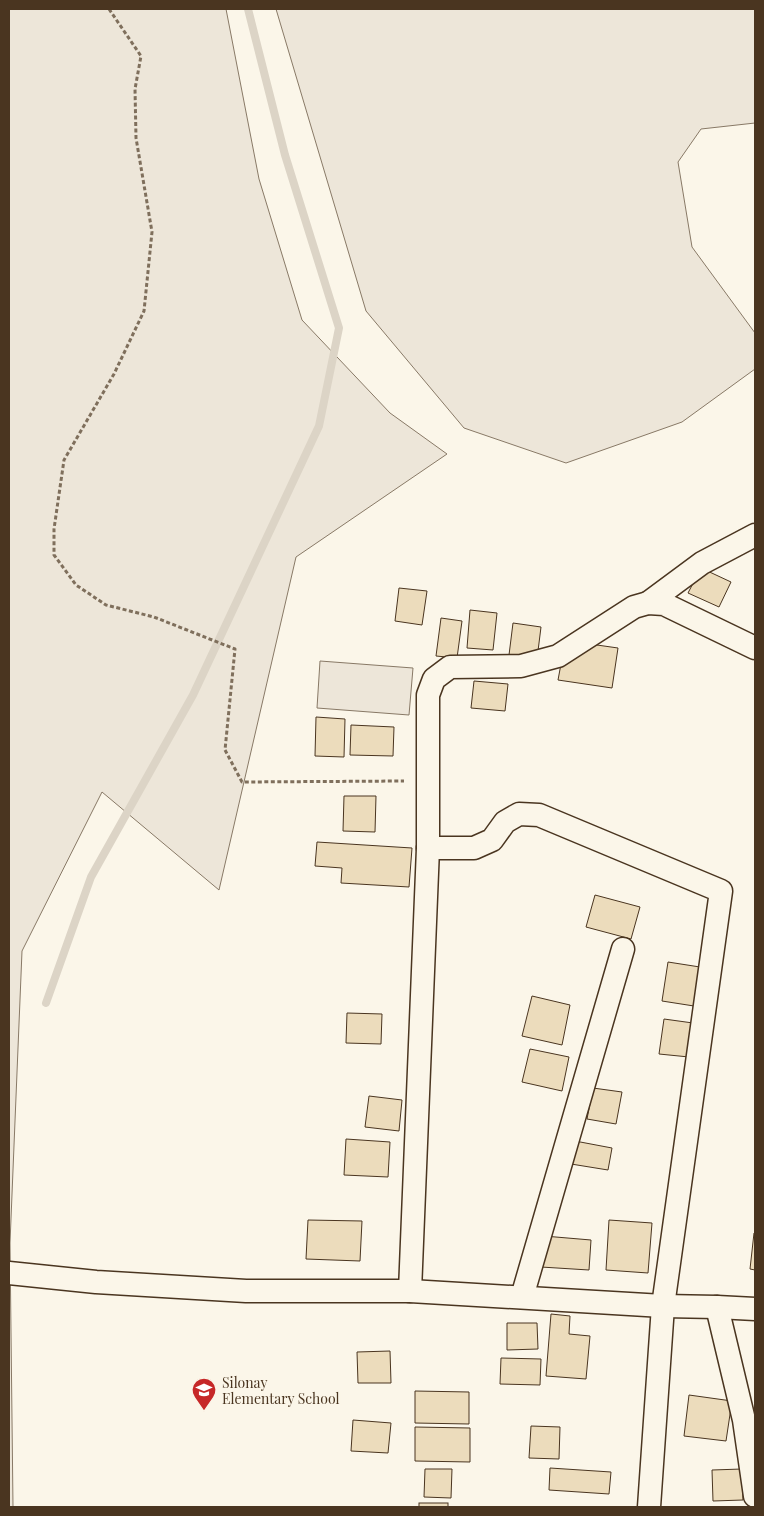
<svg xmlns="http://www.w3.org/2000/svg" width="764" height="1516" viewBox="0 0 764 1516" font-family="'Playfair Display',serif">
<style>
.green{fill:#ede6d9;stroke:#887966}
.lines{fill:none;stroke-linecap:round;stroke-linejoin:round}
.stream{stroke:#dcd4c6;stroke-width:8}
.building{fill:#ecdcbc;stroke:#4a3520}
.minor-casing{stroke:#4a3520;stroke-width:25}
.path{stroke:#7f6f5c;stroke-width:3;stroke-dasharray:4 2.5;stroke-linecap:butt}
.minor{stroke:#fbf6e9;stroke-width:22}
.labels{text-anchor:middle;dominant-baseline:central;stroke-width:4;stroke-linejoin:round;paint-order:stroke}
.poi-label{font-size:14px;fill:#4a3520;stroke:#fbf6e9;text-anchor:start}
</style>
<rect width="100%" height="100%" fill="#fbf6e9"/>
<g class="green">
<polygon points="9,9 226,9 259,179 302,320 390,413 447,454 296,557 219,890 102,792 22,951 10,1243 13,1507 9,1507"/>
<polygon points="276,9 755,9 755,123 701,129 678,162 692,247 755,333 755,369 682,422 566,463 464,428 366,311"/>
<polygon points="320,661 413,668 409,715 317,708"/>
</g>
<g class="lines">
<polyline class="stream" points="46,1003 91,877 193,695 319,426 339,328 285,155 248,9"/>
</g>
<g class="building">
<polygon points="701,568 731,582 719,607 688,593"/>
<polygon points="399,588 427,591 422,625 395,621"/>
<polygon points="470,610 497,613 493,650 467,648"/>
<polygon points="441,618 462,621 457,658 436,656"/>
<polygon points="513,623 541,627 537,659 509,655"/>
<polygon points="590,644 618,648 612,688 558,680 561,664"/>
<polygon points="474,681 508,684 505,711 471,708"/>
<polygon points="316,717 345,719 344,757 315,756"/>
<polygon points="351,725 394,727 393,756 350,755"/>
<polygon points="344,796 376,796 375,832 343,831"/>
<polygon points="317,842 412,848 409,887 341,883 342,868 315,866"/>
<polygon points="595,895 640,907 631,939 586,927"/>
<polygon points="668,962 700,967 694,1006 662,1001"/>
<polygon points="532,996 570,1005 562,1045 522,1036"/>
<polygon points="347,1013 382,1014 381,1044 346,1043"/>
<polygon points="664,1019 693,1023 689,1057 659,1054"/>
<polygon points="530,1049 569,1057 562,1091 522,1082"/>
<polygon points="593,1088 622,1092 616,1124 587,1119"/>
<polygon points="369,1096 402,1100 399,1131 365,1127"/>
<polygon points="346,1139 390,1142 388,1177 344,1175"/>
<polygon points="575,1141 612,1148 608,1170 571,1164"/>
<polygon points="308,1220 362,1221 360,1261 306,1259"/>
<polygon points="609,1220 652,1223 648,1273 606,1270"/>
<polygon points="754,1233 755,1234 755,1270 750,1269"/>
<polygon points="544,1236 591,1240 589,1270 541,1267"/>
<polygon points="551,1314 570,1316 569,1334 590,1336 586,1379 546,1376"/>
<polygon points="507,1323 537,1323 538,1349 507,1350"/>
<polygon points="390,1351 391,1383 358,1383 357,1352"/>
<polygon points="501,1358 541,1359 540,1385 500,1384"/>
<polygon points="415,1391 469,1392 469,1424 415,1423"/>
<polygon points="689,1395 732,1401 726,1441 684,1436"/>
<polygon points="353,1420 391,1423 388,1453 351,1451"/>
<polygon points="531,1426 560,1427 559,1459 529,1458"/>
<polygon points="415,1427 470,1428 470,1462 415,1461"/>
<polygon points="550,1468 611,1472 609,1494 549,1490"/>
<polygon points="425,1469 452,1469 451,1498 424,1497"/>
<polygon points="742,1469 743,1500 713,1501 712,1470"/>
<rect x="419" y="1503" width="29" height="4"/>
</g>
<g class="lines">
<defs>
<g id="minor">
<polyline points="648,603 702,563 755,535"/>
<polyline points="428,848 474,848 492,840 505,822 519,814 539,815 721,891 663,1306 649,1507"/>
<polyline points="9,1273 96,1282 246,1291 410,1291 663,1306 717,1307 755,1309"/>
<polyline points="410,1291 428,848 428,695 434,679 450,667 521,666 558,656 634,607 648,603 664,604 755,648"/>
<polyline points="522,1297 623,949"/>
<polyline points="717,1307 744,1420 755,1496"/>
</g>
</defs>
<use href="#minor" class="minor-casing"/>
<polyline class="path" points="109,9 141,56 135,89 136,138 152,232 144,311 114,374 64,460 54,529 54,555 76,585 106,605 154,617 235,649 225,750 242,782 404,781"/>
<use href="#minor" class="minor"/>
</g>
<defs>
<symbol id="school-pin" viewBox="-11 -11 22 30"><path d="M0 17L-7.5 6A9.5 9.5 0 1 1 7.5 6Z" fill="#c62828" stroke="#fbf6e9"/><path d="M0-5L7-2L0 1L-7-2ZM-4 1L0 2.5L4 1V4Q0 6-4 4Z" fill="#fff"/></symbol>
</defs>
<g fill-rule="evenodd">
<use href="#school-pin" x="190" y="1376" width="28" height="38"/>
</g>
<g class="labels">
<g class="poi-label">
<text x="222" y="1382">Silonay<tspan x="222" dy="16">Elementary School</tspan></text>
</g>
</g>
<rect width="764" height="1516" fill="none" stroke="#4a3520" stroke-width="20"/>
</svg>
